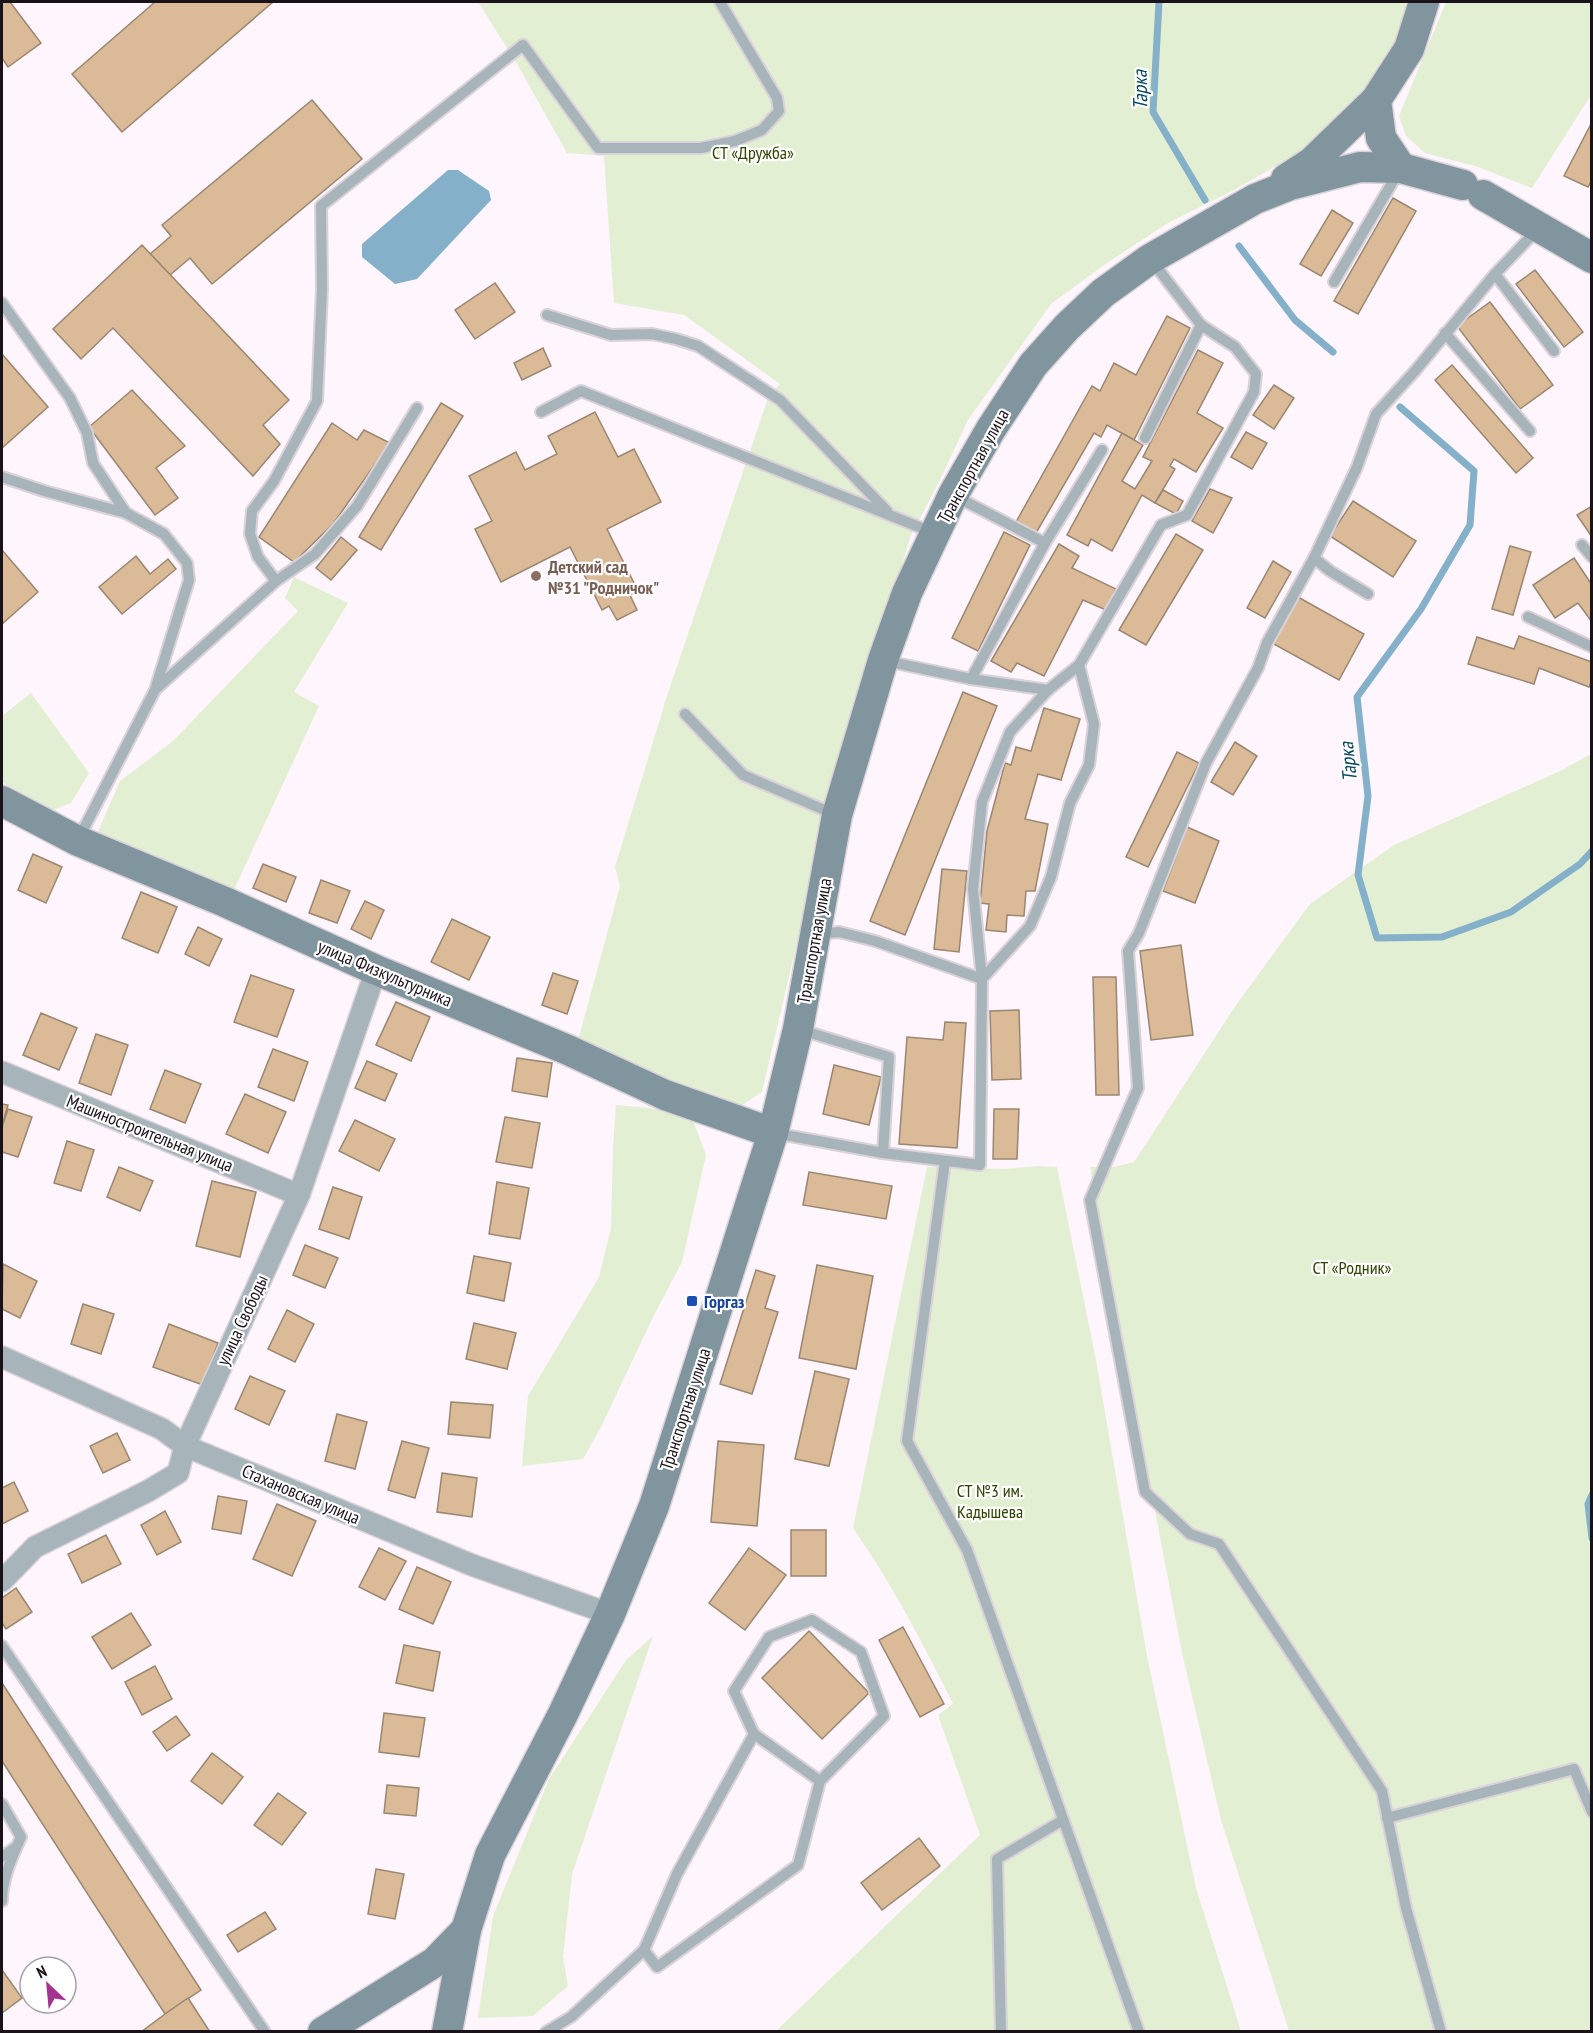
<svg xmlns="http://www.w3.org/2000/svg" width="1593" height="2033" viewBox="0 0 1593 2033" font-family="'PT Sans Narrow',sans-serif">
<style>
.green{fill:#e3efd2}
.water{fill:#84b1c9}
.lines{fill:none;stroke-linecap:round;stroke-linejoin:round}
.stream{stroke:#84b1c9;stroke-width:7}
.building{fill:#daba97;stroke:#9a8671;stroke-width:1.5}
.lane-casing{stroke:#dad1d9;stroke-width:14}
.street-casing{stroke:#dad1d9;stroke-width:24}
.secondary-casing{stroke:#dad1d9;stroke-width:33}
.lane{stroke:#a7b5bb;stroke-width:10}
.street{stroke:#a7b5bb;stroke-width:21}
.secondary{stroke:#80959d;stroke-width:30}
.education-dot{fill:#8d6e63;stroke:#fff;stroke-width:2}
.transit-dot{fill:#1a4fb4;stroke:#fff;stroke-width:2}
.labels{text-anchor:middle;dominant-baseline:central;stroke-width:4.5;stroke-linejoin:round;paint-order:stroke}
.park-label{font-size:18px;fill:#2f4301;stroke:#fff}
.street-label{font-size:18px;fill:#1a1219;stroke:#fff}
.education-label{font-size:18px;font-weight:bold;fill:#785e54;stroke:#fff;text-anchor:start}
.transit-label{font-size:18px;font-weight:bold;fill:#164399;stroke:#fff;text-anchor:start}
.water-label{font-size:20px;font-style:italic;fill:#08465f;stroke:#fff}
</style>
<rect width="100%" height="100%" fill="#fef5fd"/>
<g class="green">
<polygon points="478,2 1416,2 1394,55 1362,97 1307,148 1234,190 1168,223 1104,265 1051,304 968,420 939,482 911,535 833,789 762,1092 736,1109 696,1094 579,1037 620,886 615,867 667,696 769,395 780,384 684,315 614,303 604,156 567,153 517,64"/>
<polygon points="1446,2 1591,2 1591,95 1532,188 1478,167 1425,153 1406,136 1399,116"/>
<polygon points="294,577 348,603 294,692 319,706 233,892 97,834 120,781 173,741 298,611 285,598"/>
<polygon points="31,693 89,773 71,803 53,810 2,782 2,716"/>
<polygon points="1591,754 1591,2031 1289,2031 1221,1820 1182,1653 1090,1167 1114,1167 1134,1162 1236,1005 1310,904 1394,845 1558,772"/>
<polygon points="616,1105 690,1112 706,1155 682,1262 653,1317 601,1427 583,1459 522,1466 528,1396 599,1277 611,1228 613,1147"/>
<path d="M 1039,1166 L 1057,1167 L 1096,1360 L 1147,1656 L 1196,1888 L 1241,2031 L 775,2032 L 980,1835 L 938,1715 L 953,1704 C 923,1643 892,1584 853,1528 L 927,1167 L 1005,1169 Z"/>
<polygon points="653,1636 572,1874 563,1957 568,1986 533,2016 478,2018 493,1916 549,1779 626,1660"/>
</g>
<polygon class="water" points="448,170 458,170 489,191 491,200 417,279 395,284 362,257 362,244"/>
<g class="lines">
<g class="stream">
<polyline points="1159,2 1153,112 1205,200"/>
<polyline points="1239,246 1295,320 1333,352"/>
<polyline points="1400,407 1474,471 1470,525 1421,609 1357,697 1368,796 1358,875 1377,938 1442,937 1511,912 1580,864 1592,851"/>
<polyline points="1592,1495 1588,1504 1592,1538"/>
</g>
</g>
<g class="building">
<polygon points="2,2 10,2 41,43 8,67 2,58"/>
<polygon points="155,2 273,2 122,132 72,74"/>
<polygon points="312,100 362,159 212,284 190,258 170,275 150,254 171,236 162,225"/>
<polygon points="1592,122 1592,180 1588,187 1564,176"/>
<polygon points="1393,198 1416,211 1358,314 1334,301"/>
<polygon points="1332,210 1353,223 1321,276 1300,264"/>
<polygon points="142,245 289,400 263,425 280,444 253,476 113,328 81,359 53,329"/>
<polygon points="1535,270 1583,332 1564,347 1516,284"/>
<polygon points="495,283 515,312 475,339 455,310"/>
<polygon points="1490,302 1553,385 1520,409 1457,326"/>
<polygon points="1167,316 1190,328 1134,440 1107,425 1101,437 1094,433 1036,533 1016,522 1092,386 1100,391 1114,363 1136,375"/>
<polygon points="543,348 551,366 522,380 514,363"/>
<polygon points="1198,350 1223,363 1197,413 1223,428 1196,472 1174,459 1170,466 1175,469 1155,503 1142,495 1112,551 1091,539 1088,546 1067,535 1122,433 1143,445 1122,481 1135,489 1152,461 1143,457"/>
<polygon points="2,354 48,407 2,448"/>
<polygon points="1452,365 1533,458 1516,473 1435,380"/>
<polygon points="1274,385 1294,398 1274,429 1253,415"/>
<polygon points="132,390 185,446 156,468 178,498 155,515 89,427"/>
<polygon points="441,403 463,416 381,550 359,537"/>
<polygon points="595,412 618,457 634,449 661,502 607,529 638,591 630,595 637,610 617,620 609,606 602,610 570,547 501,582 475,529 492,521 469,476 516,452 525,470 557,454 548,436"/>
<polygon points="332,423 357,440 364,430 390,443 333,524 294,562 259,537"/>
<polygon points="1246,432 1267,443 1252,469 1231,457"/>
<polygon points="1210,489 1232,498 1213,533 1192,521"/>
<polygon points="1163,490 1183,501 1176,514 1155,503"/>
<polygon points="1353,501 1416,541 1393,577 1330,536"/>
<polygon points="1592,506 1592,537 1577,515"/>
<polygon points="1004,532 1030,545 978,651 952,638"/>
<polygon points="1176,534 1203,550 1146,645 1119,630"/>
<polygon points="341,537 357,550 331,580 316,568"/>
<polygon points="1059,544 1079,556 1072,568 1116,589 1106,610 1083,600 1044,676 1017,663 1011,672 991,661"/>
<polygon points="1510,546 1531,552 1513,615 1492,609"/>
<polygon points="2,550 38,592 2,624"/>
<polygon points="136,556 150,574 168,559 176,569 122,614 99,587"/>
<polygon points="1574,558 1592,585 1592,622 1578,603 1555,618 1533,585"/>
<polygon points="1273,561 1291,572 1265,618 1247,608"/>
<polygon points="1298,597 1364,634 1339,680 1272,643"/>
<polygon points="1519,636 1592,662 1592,681 1589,687 1539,668 1534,684 1468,664 1477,637 1514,649"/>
<polygon points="963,692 997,706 905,935 870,921"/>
<polygon points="1044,708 1080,719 1061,780 1038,774 1025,819 1048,824 1035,891 1026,891 1024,916 1007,915 1006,932 986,930 989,904 980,903 987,831 1005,763 1011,765 1016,747 1031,751"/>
<polygon points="1235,742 1257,756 1233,795 1211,782"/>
<polygon points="1177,752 1199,763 1148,867 1126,857"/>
<polygon points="1187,827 1219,841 1195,903 1163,891"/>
<polygon points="33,854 62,867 46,903 18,890"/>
<polygon points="263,864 296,877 286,902 253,888"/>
<polygon points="942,869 967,871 959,952 934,949"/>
<polygon points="321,880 350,891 337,923 309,913"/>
<polygon points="141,892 177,907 158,953 122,938"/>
<polygon points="365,901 384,910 371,939 351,929"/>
<polygon points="452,919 490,937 469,980 431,962"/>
<polygon points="198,927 222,939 209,966 185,954"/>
<polygon points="1181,945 1193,1035 1151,1040 1140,951"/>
<polygon points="553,973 578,981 567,1014 542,1005"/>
<polygon points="251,975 294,990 277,1037 234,1022"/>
<polygon points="1093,977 1116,977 1119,1095 1096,1095"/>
<polygon points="396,1002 430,1017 411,1061 376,1045"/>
<polygon points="1019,1010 1021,1079 992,1080 990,1011"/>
<polygon points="41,1013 77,1028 59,1070 23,1055"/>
<polygon points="945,1022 966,1023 957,1148 899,1144 907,1037 943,1040"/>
<polygon points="96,1034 128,1045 111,1095 79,1083"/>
<polygon points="273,1049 308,1062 294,1101 258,1087"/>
<polygon points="517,1058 552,1063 547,1097 512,1091"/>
<polygon points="367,1061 397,1074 385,1101 355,1088"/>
<polygon points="834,1065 881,1077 869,1125 823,1114"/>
<polygon points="165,1070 201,1084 185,1123 150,1109"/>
<polygon points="245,1094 286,1112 268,1153 226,1134"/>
<polygon points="2,1104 8,1105 2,1126"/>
<polygon points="8,1109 32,1117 18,1157 2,1152 2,1127"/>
<polygon points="994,1109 1019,1109 1017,1159 993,1159"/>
<polygon points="505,1117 540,1123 532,1168 496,1162"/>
<polygon points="355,1120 395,1139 379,1171 339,1151"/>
<polygon points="67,1141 94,1150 81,1191 54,1183"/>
<polygon points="119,1167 153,1181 140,1211 107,1197"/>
<polygon points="809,1172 892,1186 886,1219 803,1205"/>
<polygon points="212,1181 256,1192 240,1257 196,1246"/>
<polygon points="497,1182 529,1188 520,1239 489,1234"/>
<polygon points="333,1187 362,1197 349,1239 319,1229"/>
<polygon points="305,1245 338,1258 325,1288 293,1275"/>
<polygon points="474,1256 511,1263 504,1301 467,1293"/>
<polygon points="3,1264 37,1281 20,1318 2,1309"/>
<polygon points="817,1265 873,1276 856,1369 799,1358"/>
<polygon points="756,1270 775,1276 765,1308 778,1312 752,1394 720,1384"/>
<polygon points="83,1304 114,1314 101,1354 71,1344"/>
<polygon points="287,1310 314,1324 295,1362 268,1349"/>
<polygon points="474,1323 516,1333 507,1369 466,1359"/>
<polygon points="169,1324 218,1343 203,1385 153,1367"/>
<polygon points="815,1371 849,1379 829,1466 795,1459"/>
<polygon points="250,1376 285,1391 269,1425 235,1409"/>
<polygon points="451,1402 493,1405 490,1438 448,1434"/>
<polygon points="337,1414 367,1422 355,1469 325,1461"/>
<polygon points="117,1433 130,1460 103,1473 90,1446"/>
<polygon points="402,1441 429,1448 415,1498 388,1490"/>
<polygon points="718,1441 764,1445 757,1526 711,1522"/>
<polygon points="442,1473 477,1478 472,1517 437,1512"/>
<polygon points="14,1482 28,1511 2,1524 2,1488"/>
<polygon points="218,1496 247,1501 241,1534 212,1529"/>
<polygon points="277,1504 316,1521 292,1576 253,1559"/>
<polygon points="165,1511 181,1542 157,1555 141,1525"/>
<rect x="791" y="1530" width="35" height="46"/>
<polygon points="106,1535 121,1564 82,1583 68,1554"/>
<polygon points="379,1548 406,1561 385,1600 359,1587"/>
<polygon points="749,1548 786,1575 745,1630 709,1603"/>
<polygon points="417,1567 451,1582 433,1624 399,1609"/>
<polygon points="16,1588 32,1612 6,1629 2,1623 2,1598"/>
<polygon points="131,1613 151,1645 112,1669 92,1637"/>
<polygon points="903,1627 944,1704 920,1717 879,1640"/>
<polygon points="809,1631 869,1693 822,1739 762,1678"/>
<polygon points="404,1645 440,1652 433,1691 396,1683"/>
<polygon points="155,1666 172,1699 142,1715 125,1682"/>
<polygon points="2,1683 201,1990 165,2014 2,1761"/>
<polygon points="384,1713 425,1718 419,1757 379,1752"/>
<polygon points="176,1716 190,1735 167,1751 153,1732"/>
<polygon points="212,1753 243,1777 222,1804 191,1781"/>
<polygon points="387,1785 419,1788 416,1816 384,1813"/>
<polygon points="278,1793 306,1813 282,1845 254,1825"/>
<polygon points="919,1838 940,1866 882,1910 861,1883"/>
<polygon points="376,1869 404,1874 395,1919 368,1914"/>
<polygon points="265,1912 276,1929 238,1952 227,1935"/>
<polygon points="2,1970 22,1998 2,2013"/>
<polygon points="188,1998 210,2032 141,2032 165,2014"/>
</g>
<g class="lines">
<defs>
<g id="lane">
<polyline points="1495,274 1554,351"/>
<polyline points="1334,282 1399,171"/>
<polyline points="2,303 70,398 87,433 93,463 126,513 164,534 187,563 189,580 155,690 78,840"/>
<polyline points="547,315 611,335 652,334 676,339 698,346 780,400 887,511"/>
<polyline points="1445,333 1530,431"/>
<polyline points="541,412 581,391 934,533"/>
<polyline points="1145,438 1201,325 1152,261"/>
<polyline points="2,477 44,491 126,513"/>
<polyline points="955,496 1045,543"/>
<polyline points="1582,545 1592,557"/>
<polyline points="1314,558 1267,643 1258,668 1206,763 1139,933 1128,951 1138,1088 1090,1200 1145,1492 1190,1534 1219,1544 1382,1791 1406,1908 1441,2032"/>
<polyline points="276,581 258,557 250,534 252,511 274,481 317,401 322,289 321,206 523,45 598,148 701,148 735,141 762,130 779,111 777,98 720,2"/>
<polyline points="1368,594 1330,571 1314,558 1357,467 1376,414 1415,371 1495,274 1537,230"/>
<polyline points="1528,617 1592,647"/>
<polyline points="1079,665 1161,525 1187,515 1254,392 1256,374 1235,347 1201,325"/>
<polyline points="971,679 1045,543 1102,450"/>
<polyline points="157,688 276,581 315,554 357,506 417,408"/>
<polyline points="685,714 743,775 836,815"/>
<polyline points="817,934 839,932 875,941 982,979 1030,926 1051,877 1070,803 1089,765 1094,724 1079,665 1048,690 971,679 886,661"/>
<polyline points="801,1030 889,1057 883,1153"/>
<polyline points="774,1133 883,1153 980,1165 982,979 973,889 982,802 1010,732 1048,690"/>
<polyline points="945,1161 907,1441 967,1550 1139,2032"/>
<polyline points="2,1646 265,2032"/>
<path d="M 2,1804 L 21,1837 C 12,1857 2,1879 2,1901"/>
<polyline points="1387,1818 1574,1769 1592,1812"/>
<polyline points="2,1857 16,1847"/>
<polyline points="644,1950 657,1967 798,1865 820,1781 884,1716 861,1652 812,1620 769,1637 734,1691 754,1734 820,1781"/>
<polyline points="546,2032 571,2017 644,1950 677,1874 754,1734"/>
<polyline points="1001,2032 997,1859 1063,1820"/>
</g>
<g id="street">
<polyline points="2,1072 299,1195"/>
<polyline points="2,1357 162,1429 185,1446 472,1565 610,1614"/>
<polyline points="2,1581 35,1547 148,1491 178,1473 185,1446 299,1195 376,970"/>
</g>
<g id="secondary">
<polyline points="1401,168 1381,138 1376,100 1409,49 1424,2"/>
<polyline points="1286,179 1312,162 1376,100"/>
<polyline points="1483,195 1592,258"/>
<polyline points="2,801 78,841 225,902 376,970 568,1050 665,1095 773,1133"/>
<polyline points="323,2032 435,1962 466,1930"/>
<polyline points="447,2032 466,1930 490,1855 563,1714 610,1614 654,1506 773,1133 798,1029 837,815 883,660 907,593 953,495 991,429 1033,365 1067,327 1103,293 1150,259 1255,199 1290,185 1360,167 1401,168 1463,185"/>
</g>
</defs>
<use href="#lane" class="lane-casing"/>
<use href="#street" class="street-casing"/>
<use href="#secondary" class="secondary-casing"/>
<use href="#lane" class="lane"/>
<use href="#street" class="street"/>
<use href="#secondary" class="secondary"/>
</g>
<circle class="education-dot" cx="536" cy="576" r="6"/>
<rect class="transit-dot" x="686" y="1295" width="12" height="12" rx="3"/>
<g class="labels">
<g class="park-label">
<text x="753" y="152">СТ «Дружба»</text>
<text x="1352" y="1267">СТ «Родник»</text>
<text x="990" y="1490">СТ №3 им.<tspan x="990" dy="21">Кадышева</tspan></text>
</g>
<g class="street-label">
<text transform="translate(973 466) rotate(-61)">Транспортная улица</text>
<text transform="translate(814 941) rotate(-80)">Транспортная улица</text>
<text transform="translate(385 973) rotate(23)">улица Физкультурника</text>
<text transform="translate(150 1133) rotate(22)">Машиностроительная улица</text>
<text transform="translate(242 1320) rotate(-65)">улица Свободы</text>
<text transform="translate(685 1409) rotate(-72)">Транспортная улица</text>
<text transform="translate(301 1494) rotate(23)">Стахановская улица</text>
</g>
<g class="education-label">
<text x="548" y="566">Детский сад<tspan x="548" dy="21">№31 "Родничок"</tspan></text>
</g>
<g class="transit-label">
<text x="704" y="1301">Горгаз</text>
</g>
<g class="water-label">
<text transform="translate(1140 90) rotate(-91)">Тарка</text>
<text transform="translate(1348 762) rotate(-96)">Тарка</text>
</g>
</g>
<rect width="1593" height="2033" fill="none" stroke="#1a1219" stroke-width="6"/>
<g transform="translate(48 1985) rotate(334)"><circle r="28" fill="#ffffff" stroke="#a3a0a3" stroke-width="1.5"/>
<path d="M0-4.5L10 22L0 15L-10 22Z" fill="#a43390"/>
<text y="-9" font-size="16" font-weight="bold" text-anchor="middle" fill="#1a1219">N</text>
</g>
</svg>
